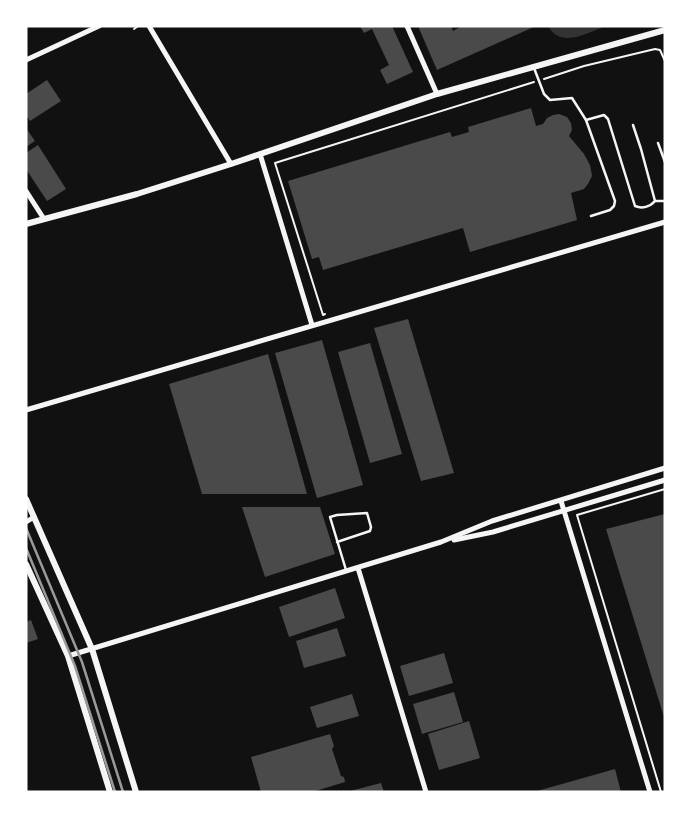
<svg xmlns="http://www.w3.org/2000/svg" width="691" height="818" viewBox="0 0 691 818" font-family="Helvetica,sans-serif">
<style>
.water{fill:#333}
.building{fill:#4a4a4a}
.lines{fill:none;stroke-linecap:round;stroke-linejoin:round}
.path{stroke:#f5f5f5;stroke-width:2}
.service{stroke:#f5f5f5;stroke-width:2.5}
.minor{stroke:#f5f5f5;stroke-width:5}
.tertiary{stroke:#f5f5f5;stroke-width:6}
.rail{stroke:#9a9a9a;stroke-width:2.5}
</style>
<rect width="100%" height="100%" fill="#111"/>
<path class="water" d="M 548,26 L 606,26 C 587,33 561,49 548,26 Z"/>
<g class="building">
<polygon points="360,26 392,26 413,72 387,84 380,70 389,65 372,29 364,33"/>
<polygon points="418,26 451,26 453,31 462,26 536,26 437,70"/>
<polygon points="47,80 61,101 30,121 26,115 26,94"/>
<polygon points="531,108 536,126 543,124 547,118 553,115 559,114 567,117 571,123 572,130 569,136 584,154 590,165 592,176 588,184 584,189 571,193 577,220 470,252 463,228 323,270 319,257 312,259 288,181 450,132 452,137 469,132 468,127"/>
<polygon points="26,128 35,141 26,147"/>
<polygon points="38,145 66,189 47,201 26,169 26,153"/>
<polygon points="408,319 454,473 421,481 374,328"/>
<polygon points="322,340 363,485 317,498 275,353"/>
<polygon points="370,343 402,454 370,463 338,352"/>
<polygon points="268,354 307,494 202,494 169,384"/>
<polygon points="242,507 320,507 335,554 265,577"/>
<polygon points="665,514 665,717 664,717 606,529"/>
<polygon points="335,588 345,618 289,637 279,607"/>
<polygon points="31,620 38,639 26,643 26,622"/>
<polygon points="337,628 346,656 304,668 296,641"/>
<polygon points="444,653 453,683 409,696 400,666"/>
<polygon points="454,692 463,722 422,734 413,704"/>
<polygon points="352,694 359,716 317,728 310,707"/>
<polygon points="469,721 480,758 439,770 428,734"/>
<polygon points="330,734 334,746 332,749 341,776 344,777 345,782 312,792 261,792 251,757"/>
<polygon points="615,769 621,792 538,792 537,791"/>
<polygon points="381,783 384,792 351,792 350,791"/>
</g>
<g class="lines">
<g class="path">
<polyline points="134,29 138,26"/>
<polyline points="544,79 584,66 655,49 660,50 665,61"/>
<polyline points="325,314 323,315 275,163 534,82"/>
<polyline points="661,792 577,515 665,489"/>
</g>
<g class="service">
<polyline points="534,68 544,94 550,100 572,98 586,120 615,201 614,206 610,210 591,216"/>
<path d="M 586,120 L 604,115 L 608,119 L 635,206 C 642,209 650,207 655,201 L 641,149 L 633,125"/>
<polyline points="658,143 665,162"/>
<polyline points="655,201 665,201"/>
<polyline points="337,542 370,531 371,527 367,513 337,515 330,517 346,570"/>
</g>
<g class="minor">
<polyline points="149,26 231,164"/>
<polyline points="407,26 437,94"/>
<polyline points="26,60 99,26"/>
<polyline points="260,154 312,325"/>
<polyline points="26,191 44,219"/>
<polyline points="26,410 665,222"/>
<polyline points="561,501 650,792"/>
<polyline points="26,522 34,517"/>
<polyline points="454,540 493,532 665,480"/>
<polyline points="358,568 426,792"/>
<polyline points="68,656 441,542 492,521 665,468"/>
</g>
<g class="tertiary">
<polyline points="26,224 137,194 231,164 437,94 665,30"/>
<polyline points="26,499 92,649 136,792"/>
<polyline points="26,564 68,656 110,792"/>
</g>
<g class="rail">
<polyline points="26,528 82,662 123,792"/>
<polyline points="26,548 75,666 115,792"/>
</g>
</g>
<rect width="691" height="818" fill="none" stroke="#ffffff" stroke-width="55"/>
</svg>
